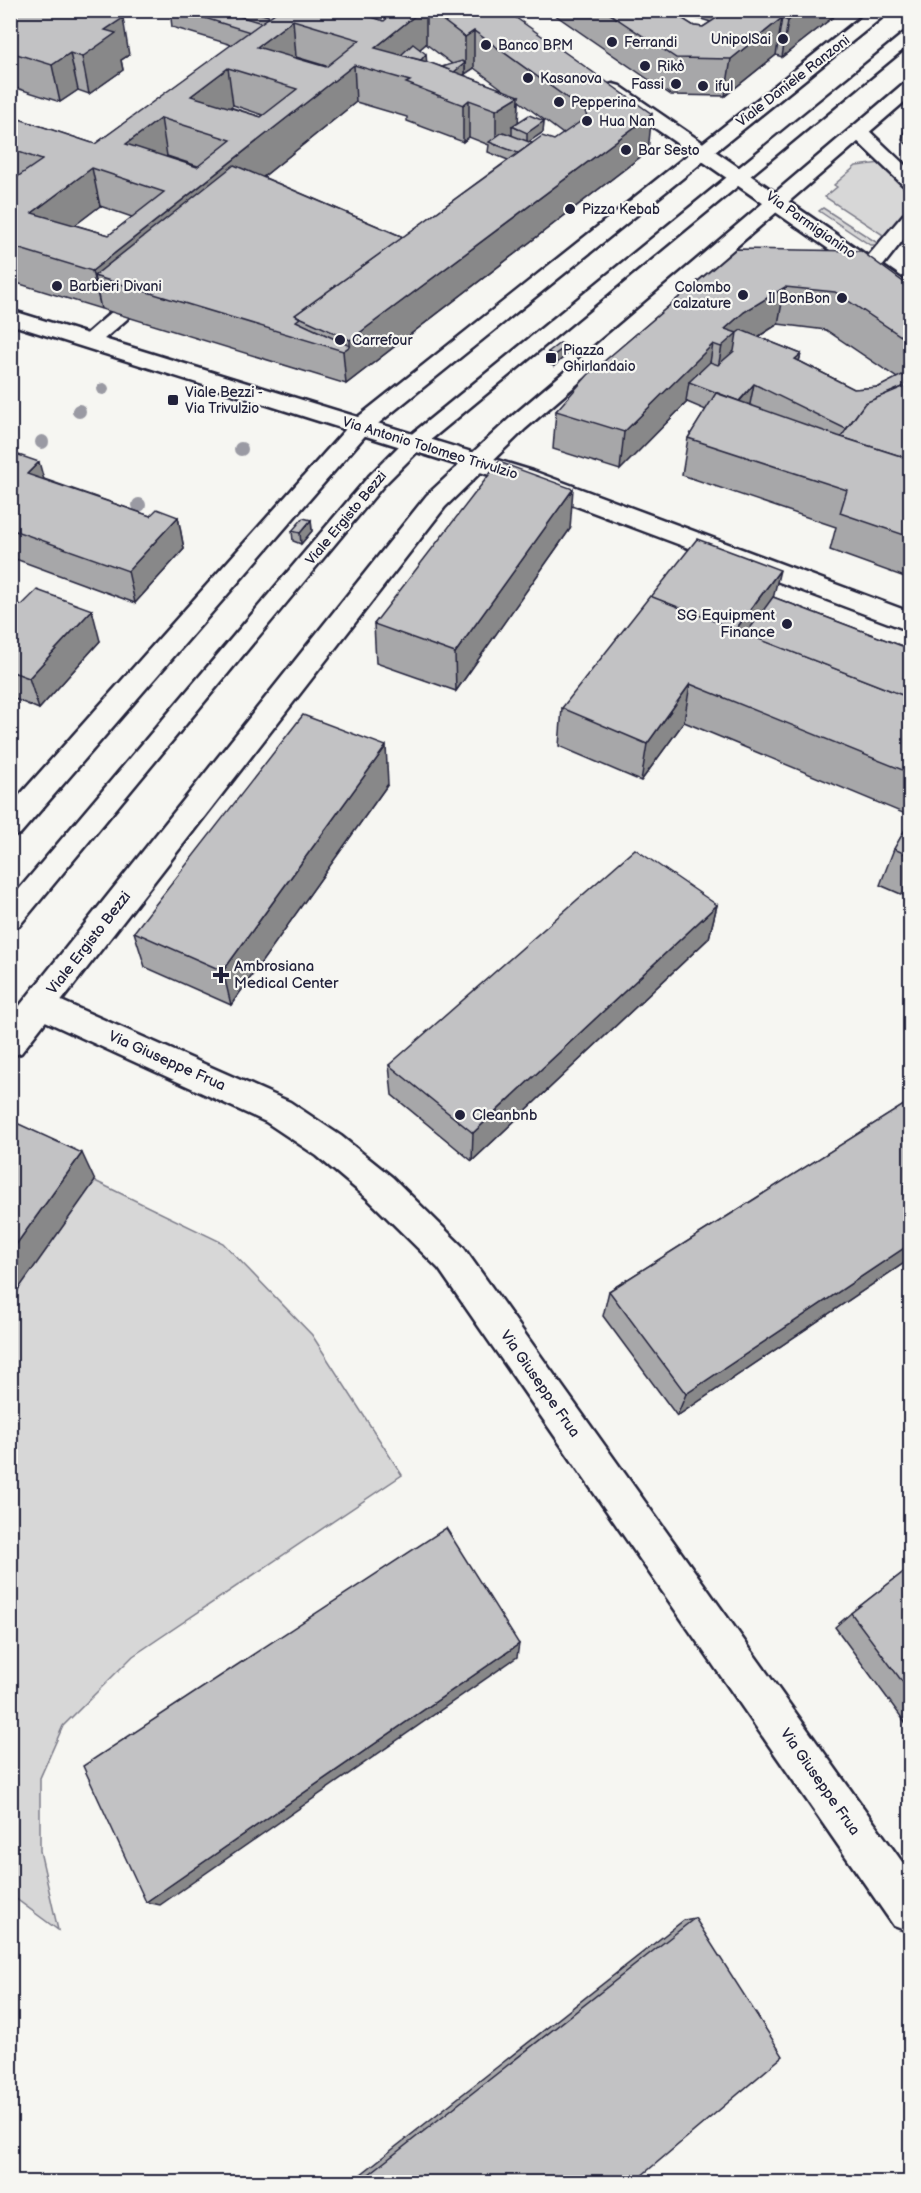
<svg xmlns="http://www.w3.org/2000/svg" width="921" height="2193" viewBox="0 0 921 2193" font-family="'Balsamiq Sans',sans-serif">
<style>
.green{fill:#d7d7d7;stroke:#7c7c89;stroke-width:1.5}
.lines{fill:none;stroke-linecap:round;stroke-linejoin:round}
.lane-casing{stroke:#22223b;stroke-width:5}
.street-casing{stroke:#22223b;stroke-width:5}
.secondary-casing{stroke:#22223b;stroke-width:5}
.primary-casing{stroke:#22223b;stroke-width:5}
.lane{fill:#f6f6f2;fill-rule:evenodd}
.street{fill:#f6f6f2;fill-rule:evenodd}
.secondary{fill:#f6f6f2;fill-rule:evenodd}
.primary{fill:#f6f6f2;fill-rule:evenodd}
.tree{fill:#9a9aa3}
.wall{fill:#a7a7a9;stroke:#22223b;stroke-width:1.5;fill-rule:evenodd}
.shaded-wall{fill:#888889;stroke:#22223b;stroke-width:1.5}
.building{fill:#c2c2c4;stroke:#22223b;stroke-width:1.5;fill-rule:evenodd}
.poi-dot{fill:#22223b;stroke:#f6f6f2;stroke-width:2}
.labels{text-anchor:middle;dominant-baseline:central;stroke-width:4.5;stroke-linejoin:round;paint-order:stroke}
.far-poi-label{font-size:14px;fill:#22223b;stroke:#f6f6f2;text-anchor:start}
.far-street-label{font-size:14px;fill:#22223b;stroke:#f6f6f2}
.poi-label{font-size:15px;fill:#22223b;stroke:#f6f6f2;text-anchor:start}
.street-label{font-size:15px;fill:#22223b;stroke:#f6f6f2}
</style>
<rect width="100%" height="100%" fill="#f6f6f2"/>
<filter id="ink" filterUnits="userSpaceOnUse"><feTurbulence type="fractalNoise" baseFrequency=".0167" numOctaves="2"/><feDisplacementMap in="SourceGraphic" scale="12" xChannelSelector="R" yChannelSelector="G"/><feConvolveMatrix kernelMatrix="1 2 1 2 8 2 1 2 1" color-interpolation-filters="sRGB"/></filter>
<g filter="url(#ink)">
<g class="green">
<polygon points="881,163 904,184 910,193 908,209 887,235 883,235 825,197 837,187 834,185 856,166"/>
<polygon points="823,208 876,242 877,245 870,245 819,211"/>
<polygon points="95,1181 223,1243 312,1335 402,1475 133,1656 63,1726 40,1778 40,1851 58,1930 11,1895 10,1301"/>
</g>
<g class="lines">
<defs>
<g id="lane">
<polygon points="910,31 910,44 422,447 383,486 19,926 10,929 10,900 369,476 408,437 904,33"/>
<polygon points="120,309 127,311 130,315 127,319 96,346 82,346 79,342 82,338 113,311"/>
</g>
<g id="street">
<polygon points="859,126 866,128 910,170 910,187 903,185 852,136 849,132 852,128"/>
<polygon points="910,213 910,231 878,272 834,274 826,273 823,268 826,263 864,261 903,215"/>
<polygon points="41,992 290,1102 341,1136 392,1177 463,1247 910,1873 910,1932 894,1926 439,1269 368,1199 317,1156 266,1122 30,1014 25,1005 30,996"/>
</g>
<g id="secondary">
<polygon points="613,84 620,86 910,285 910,301 902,300 606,94 603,90 606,86"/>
<polygon points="10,310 533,471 910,612 910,631 515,483 10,324"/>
</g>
<g id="primary">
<polygon points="870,10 891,10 369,431 20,834 10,837 10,806 353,421"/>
<polygon points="910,82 910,97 525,429 445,507 21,1053 10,1056 10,1018 427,495 509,419 903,84"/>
</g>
</defs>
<use href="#lane" class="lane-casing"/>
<use href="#street" class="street-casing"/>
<use href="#secondary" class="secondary-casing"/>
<use href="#primary" class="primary-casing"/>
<use href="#lane" class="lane"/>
<use href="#street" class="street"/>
<use href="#secondary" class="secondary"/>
<use href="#primary" class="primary"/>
</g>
<g class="tree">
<circle cx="103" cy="389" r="6"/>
<circle cx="79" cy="411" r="7"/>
<circle cx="42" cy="442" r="7"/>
<circle cx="241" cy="449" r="7"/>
<circle cx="139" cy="505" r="7"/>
</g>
<g class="wall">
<polygon points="10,10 129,55 121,60 123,70 89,94 78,90 60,102 10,86"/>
<path d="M 170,10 L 357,10 L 355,12 L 384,21 L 397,10 L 505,10 L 648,151 L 346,384 L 10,281 L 10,116 L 95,144 L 232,45 L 172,27 ZM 426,44 L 452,64 L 442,67 L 426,62 L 420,49 ZM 296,57 L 326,66 L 295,58 ZM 474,68 L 505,91 L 463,75 ZM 519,101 L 563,134 L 554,140 L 532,143 L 528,142 L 543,132 L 544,121 L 518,122 ZM 356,102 L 407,117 L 407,121 L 463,142 L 469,137 L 489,145 L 488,152 L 508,160 L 403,237 L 263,177 ZM 233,105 L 263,115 L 261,117 L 230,107 ZM 167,156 L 198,166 L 197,167 L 165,157 ZM 100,206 L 132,217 L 109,235 L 75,225 Z"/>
<path d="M 548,10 L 842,10 L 782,57 L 776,55 L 725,96 L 671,95 ZM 686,17 L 701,19 L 711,22 L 703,27 L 694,26 L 682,19 Z"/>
<polygon points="910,104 910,147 902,140"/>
<path d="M 736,249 L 910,287 L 910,579 L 830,550 L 836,527 L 682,475 L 688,438 L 706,410 L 687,402 L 620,470 L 553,449 L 556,411 ZM 778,324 L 826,330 L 897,378 L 879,387 L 854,389 L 799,361 L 801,354 L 758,337 Z"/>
<polygon points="548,352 565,356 554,366 547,363"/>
<polygon points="10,452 44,479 150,516 178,517 184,549 135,603 10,557"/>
<polygon points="311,520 312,531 301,544 293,541 292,531"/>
<polygon points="570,529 456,691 376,663 374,624"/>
<polygon points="773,597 910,649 910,816 684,722 641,781 559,746 562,708"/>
<polygon points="10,601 100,641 39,709 10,697"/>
<polygon points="388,784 231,1005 145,967 134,932"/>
<polygon points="910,821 910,898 880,885 894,849"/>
<polygon points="717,905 709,938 472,1161 392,1095 389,1065"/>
<polygon points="910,1101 910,1259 677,1416 603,1316 609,1291"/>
<polygon points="910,1567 910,1729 835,1627 851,1613"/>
<polygon points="695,1918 634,2182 351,2182 684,1920"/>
</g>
<g class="shaded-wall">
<polygon points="422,10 426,10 426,44 397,68 375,48"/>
<polygon points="644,10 687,10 686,17 642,33"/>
<polygon points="801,10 842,10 782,57 788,21"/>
<polygon points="123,18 129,55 121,60 123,70 89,94 82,57 105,30"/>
<polygon points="782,18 776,55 725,96 731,59"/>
<polygon points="293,20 296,57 266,80 257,47"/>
<polygon points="474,31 474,68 465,74 465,37"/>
<polygon points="70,53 78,90 60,102 52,65"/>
<polygon points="426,54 427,65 413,69"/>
<polygon points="465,63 465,74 438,96 432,90"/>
<polygon points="354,65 356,102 128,286 94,276 101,309 92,271"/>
<polygon points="228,68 233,105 199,130 191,96"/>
<polygon points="519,96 518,129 512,126 512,137 496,145 496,110"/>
<polygon points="469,100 469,137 463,142 463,105"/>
<polygon points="652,114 648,151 346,384 343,351 350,346 350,340"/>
<polygon points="161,118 167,156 132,182 126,144"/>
<polygon points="544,121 543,132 527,143 527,133"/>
<polygon points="92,168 100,206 41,251 32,213"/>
<polygon points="785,287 778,324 737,350 715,385 725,329 744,312"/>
<polygon points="713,344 707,381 689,382 686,401 687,402 620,470 624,432"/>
<polygon points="566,346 565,356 554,366 554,355"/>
<polygon points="801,354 796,373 795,359"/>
<polygon points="10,375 15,392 10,396"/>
<polygon points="754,384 750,404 735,422 739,402"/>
<polygon points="39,462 48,494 27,474"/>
<polygon points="573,489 570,529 456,691 455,653"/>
<polygon points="178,517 184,549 135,603 128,571"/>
<polygon points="311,520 312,531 301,544 300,533"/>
<polygon points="780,570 771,607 733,659 734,632"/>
<polygon points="92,610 100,641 39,709 29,678"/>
<polygon points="690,684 684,722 641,781 647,744"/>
<polygon points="386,746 388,784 231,1005 223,971"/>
<polygon points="717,905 709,938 472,1161 473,1133"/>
<polygon points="82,1153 95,1181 10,1301 10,1253"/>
<polygon points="910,1244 910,1259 677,1416 686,1394"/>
<polygon points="519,1644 517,1657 160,1905 146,1902"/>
</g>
<g class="building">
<polygon points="10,10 98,10 123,18 105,30 116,33 82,57 70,53 52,65 10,52"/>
<polygon points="179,10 219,10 262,23 250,32"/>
<polygon points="250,10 279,10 271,17"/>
<path d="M 279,10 L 349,10 L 384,21 L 397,10 L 422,10 L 375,48 L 431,63 L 519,96 L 496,110 L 469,100 L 463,105 L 406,83 L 410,81 L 354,65 L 92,271 L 10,246 L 10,182 L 42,160 L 10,149 L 10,116 L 95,144 ZM 293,20 L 360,40 L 326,67 L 257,47 ZM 228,68 L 297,89 L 261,117 L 191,96 ZM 161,118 L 231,140 L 197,167 L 126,144 ZM 92,168 L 164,192 L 109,235 L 32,213 Z"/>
<polygon points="429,10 505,10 652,114 350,340 295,315 542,136 554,140 587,117 585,111 474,31 465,37"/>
<polygon points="604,10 669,10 694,26 703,27 729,10 801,10 788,21 782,18 731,59 676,58"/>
<polygon points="413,44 426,54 421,60 401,55"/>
<polygon points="462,61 465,63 454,72 442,67"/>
<polygon points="529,115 544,121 527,133 512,126"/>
<polygon points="503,132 532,143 518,153 489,142"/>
<polygon points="234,165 403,237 295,315 300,318 296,321 350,346 343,351 94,276"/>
<polygon points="736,249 861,251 910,287 910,342 835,292 785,287 744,312 725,329 737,333 721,347 713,344 624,432 556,411 588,375"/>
<polygon points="741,330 801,354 795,359 854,389 879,387 902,375 910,379 910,384 865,403 846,429 754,384 739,401 689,382 710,362 718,365 734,351 737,333"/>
<polygon points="560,343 566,346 554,355 548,352"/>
<polygon points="910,384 910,459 841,437 865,403"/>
<polygon points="716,393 838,436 910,459 910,537 840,513 847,490 688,438"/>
<polygon points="10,452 39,462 27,474 150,516 157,509 178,517 128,571 10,529"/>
<polygon points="499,462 573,489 455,653 374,624"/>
<polygon points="303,518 311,520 300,533 292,531"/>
<polygon points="697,539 780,570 735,630 651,597"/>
<polygon points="37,590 92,610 29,678 10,671 10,601 22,605"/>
<polygon points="650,596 910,698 910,773 690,684 647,744 562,708"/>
<polygon points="773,597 910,649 910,698 746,634"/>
<polygon points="303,715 386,746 223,971 134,932"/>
<polygon points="910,821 910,856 894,849"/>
<polygon points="635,849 717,905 473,1133 389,1065"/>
<polygon points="910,1101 910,1244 686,1394 609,1291"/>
<polygon points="10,1120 82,1153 10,1253"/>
<polygon points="446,1528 519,1644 146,1902 83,1766"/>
<polygon points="910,1567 910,1692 851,1613"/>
<polygon points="695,1918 783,2056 634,2182 359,2182"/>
</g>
</g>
<g class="poi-dot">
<circle cx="783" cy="39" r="6"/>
<circle cx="612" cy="42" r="6"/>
<circle cx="486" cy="45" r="6"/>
<circle cx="645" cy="66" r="6"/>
<circle cx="528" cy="78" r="6"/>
<circle cx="676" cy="84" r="6"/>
<circle cx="703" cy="86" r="6"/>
<circle cx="559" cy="102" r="6"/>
<circle cx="587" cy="121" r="6"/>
<circle cx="626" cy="150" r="6"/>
<circle cx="570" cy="209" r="6"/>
<circle cx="57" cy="286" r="6"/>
<circle cx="743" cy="295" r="6"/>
<circle cx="842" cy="298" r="6"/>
<circle cx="340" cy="340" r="6"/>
<rect x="545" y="352" width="12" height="12" rx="3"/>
<rect x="167" y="394" width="12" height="12" rx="3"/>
<circle cx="787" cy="624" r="6"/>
<path d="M218 966h6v6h6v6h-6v6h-6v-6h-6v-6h6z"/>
<circle cx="460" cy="1115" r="6"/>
</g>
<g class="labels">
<g class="far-poi-label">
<text x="771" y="39" text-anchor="end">UnipolSai</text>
<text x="624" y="42">Ferrandi</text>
<text x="498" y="45">Banco BPM</text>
<text x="657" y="66">Rikò</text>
<text x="540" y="78">Kasanova</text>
<text x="664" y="84" text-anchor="end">Fassi</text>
<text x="715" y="86">iful</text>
<text x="571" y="102">Pepperina</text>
<text x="599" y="121">Hua Nan</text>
<text x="638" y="150">Bar Sesto</text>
<text x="582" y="209">Pizza Kebab</text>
<text x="69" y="286">Barbieri Divani</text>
<text x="731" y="287" text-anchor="end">Colombo<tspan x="731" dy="16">calzature</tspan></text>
<text x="830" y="298" text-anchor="end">Il BonBon</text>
<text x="352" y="340">Carrefour</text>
<text x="563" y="350">Piazza<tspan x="563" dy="16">Ghirlandaio</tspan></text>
<text x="185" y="392">Viale Bezzi -<tspan x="185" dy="16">Via Trivulzio</tspan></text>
</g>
<g class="far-street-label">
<text transform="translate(793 81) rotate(-38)">Viale Daniele Ranzoni</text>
<text transform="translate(811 225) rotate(35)">Via Parmigianino</text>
<text transform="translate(430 448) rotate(17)">Via Antonio Tolomeo Trivulzio</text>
<text transform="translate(346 518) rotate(-50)">Viale Ergisto Bezzi</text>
</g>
<g class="poi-label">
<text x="775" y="615" text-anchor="end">SG Equipment<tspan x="775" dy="17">Finance</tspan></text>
<text x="234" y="966">Ambrosiana<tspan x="234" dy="17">Medical Center</tspan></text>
<text x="472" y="1115">Cleanbnb</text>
</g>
<g class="street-label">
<text transform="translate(89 943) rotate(-52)">Viale Ergisto Bezzi</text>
<text transform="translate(167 1061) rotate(24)">Via Giuseppe Frua</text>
<text transform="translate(540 1384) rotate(55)">Via Giuseppe Frua</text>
<text transform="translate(820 1782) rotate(55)">Via Giuseppe Frua</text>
</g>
</g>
<rect width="921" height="2193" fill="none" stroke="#f6f6f2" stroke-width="36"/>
<rect x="18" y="18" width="885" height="2157" fill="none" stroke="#22223b" stroke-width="2" filter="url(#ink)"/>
</svg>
